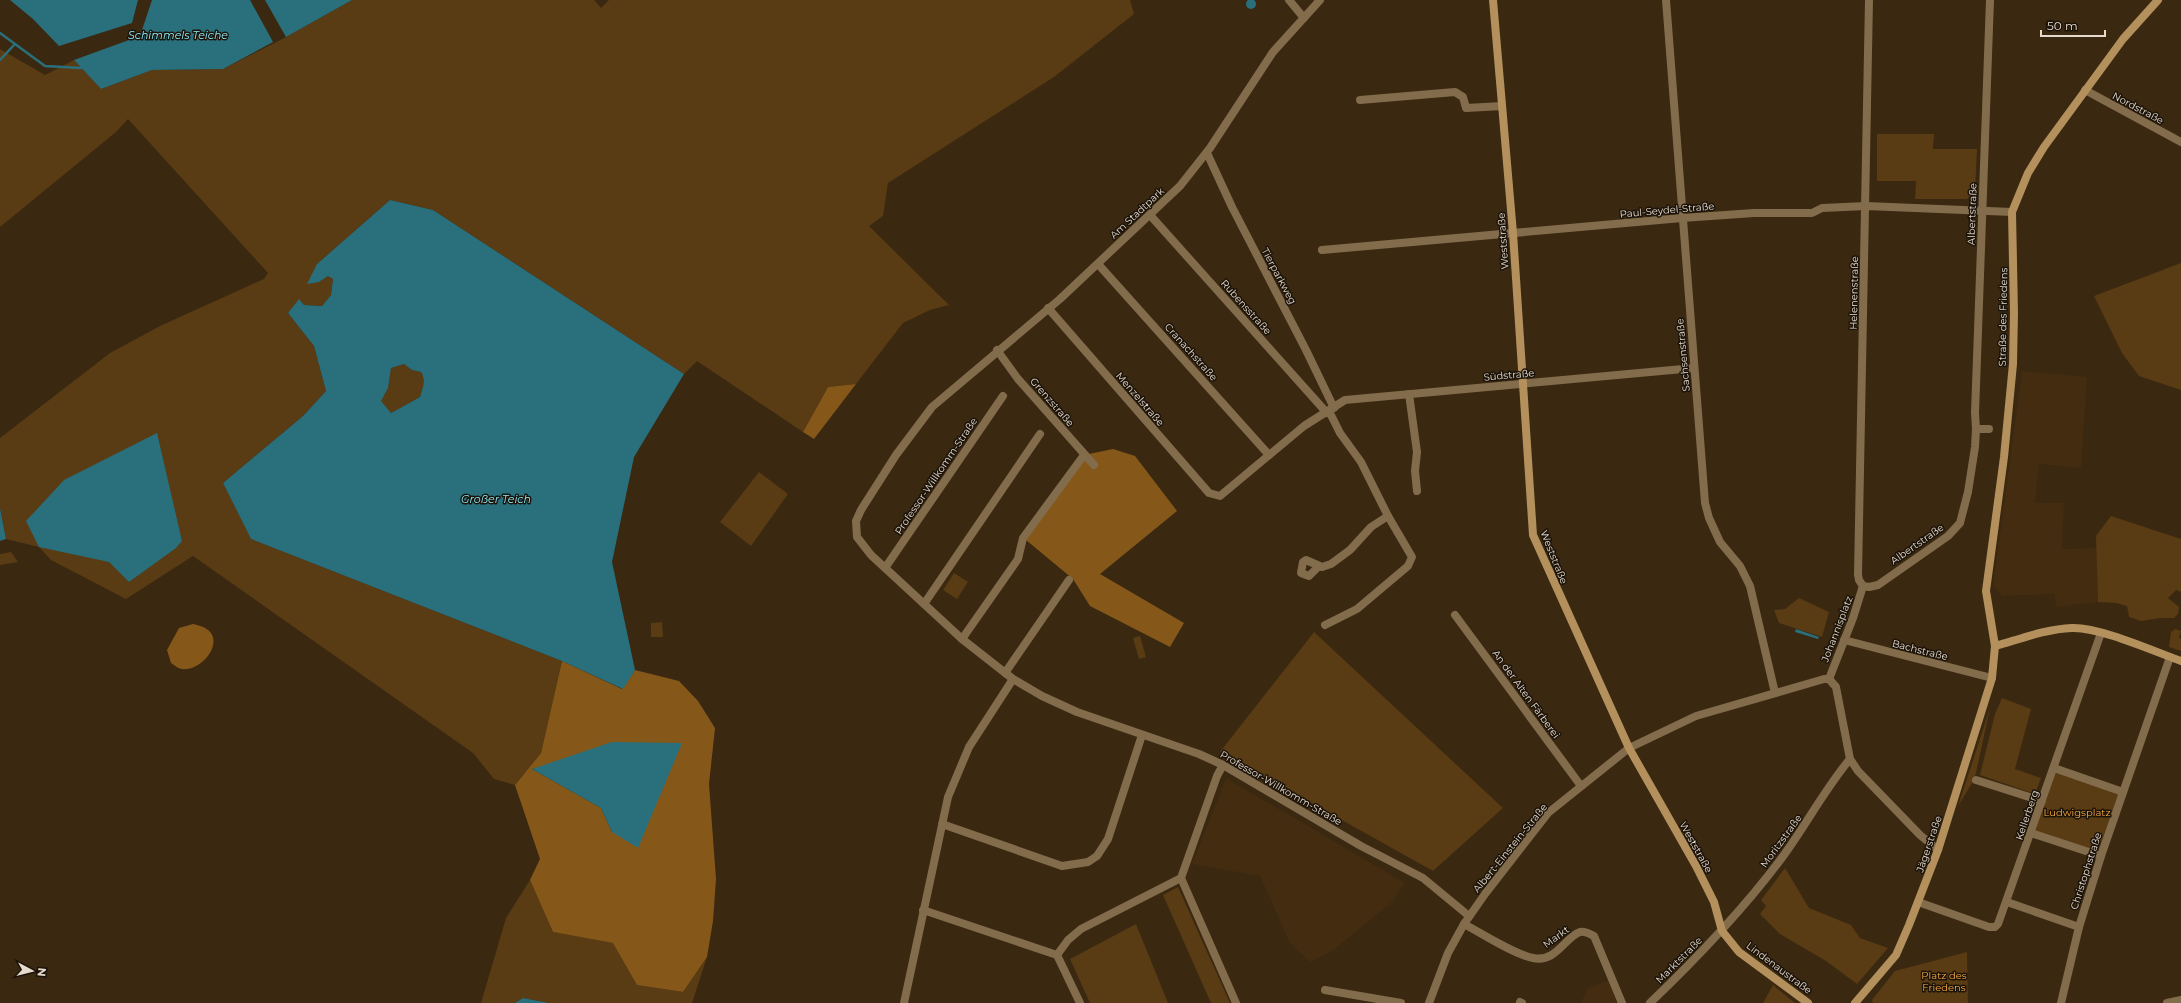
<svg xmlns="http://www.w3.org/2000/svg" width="2181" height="1003" viewBox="0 0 2181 1003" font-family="Montserrat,sans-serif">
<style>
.built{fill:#432c0f}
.green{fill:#593b14;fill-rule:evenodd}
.forest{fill:#85581a;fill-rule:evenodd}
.water{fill:#29707c;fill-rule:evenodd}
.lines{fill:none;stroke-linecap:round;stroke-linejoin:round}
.stream{stroke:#29707c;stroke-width:2.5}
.street{stroke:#826c4c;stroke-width:8}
.secondary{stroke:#b3905c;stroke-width:8}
.labels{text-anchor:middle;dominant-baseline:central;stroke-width:3;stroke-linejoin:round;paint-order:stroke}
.street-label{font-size:10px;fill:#e6dacd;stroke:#1b1309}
.park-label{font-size:10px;fill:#fcac42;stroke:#1b1309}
.water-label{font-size:11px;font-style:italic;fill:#90eafa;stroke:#1b1309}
</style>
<rect width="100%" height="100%" fill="#3a2811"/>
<g class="built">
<polygon points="2022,371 2087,377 2081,468 2039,464 2035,503 2064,503 2062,549 2097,548 2098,602 2056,607 2054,594 2002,596 1993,586"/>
<polygon points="1226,778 1405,883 1392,902 1331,952 1310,962 1289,942 1260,876 1192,864"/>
<polygon points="1608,980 1617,1003 1581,1003 1587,989"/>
</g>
<g class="green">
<path d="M 352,0 L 594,0 L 601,8 L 609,0 L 1130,0 L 1134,14 L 1054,77 L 888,183 L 883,216 L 869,226 L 949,305 L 930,310 L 903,323 L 856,384 L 828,387 L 803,432 L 697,361 L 684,374 L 433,210 L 390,200 L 317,264 L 319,282 L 328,276 L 333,279 L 331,295 L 322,306 L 304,305 L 299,300 L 288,313 L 314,346 L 326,391 L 303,416 L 223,483 L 251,539 L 562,661 L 541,753 L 515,785 L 494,779 L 473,753 L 193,556 L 126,599 L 51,560 L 39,547 L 6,539 L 0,508 L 0,438 L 110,353 L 160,326 L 264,279 L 268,273 L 128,119 L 116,132 L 0,227 L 0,49 L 45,75 L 74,60 L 101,89 L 152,70 L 223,69 L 286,37 ZM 177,527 L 182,541 L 129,582 L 109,562 Z"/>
<polygon points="1877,134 1934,134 1933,149 1977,149 1975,192 1967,199 1915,199 1916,181 1877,181"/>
<polygon points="2181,263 2181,390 2139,376 2122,353 2094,296"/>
<path d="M 404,364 L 412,370 L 421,372 C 426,380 423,388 420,397 L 391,413 L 380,401 L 388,388 L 391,368 Z"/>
<polygon points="759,472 788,494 751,546 720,522"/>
<polygon points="2111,516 2181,539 2181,592 2176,590 2168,598 2179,607 2178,614 2174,618 2160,618 2141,621 2129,617 2127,606 2116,603 2098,602 2096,536"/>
<polygon points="11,552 18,562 0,565 0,554"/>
<polygon points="954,573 968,582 957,599 943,590"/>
<polygon points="1799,598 1829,612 1822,637 1779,623 1774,610 1785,609"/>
<polygon points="662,622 663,637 651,637 651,623"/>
<polygon points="2175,629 2181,631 2179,638 2181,639 2181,651 2169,647 2171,632"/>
<polygon points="1314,632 1503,808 1433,871 1220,752"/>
<polygon points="1140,636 1146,657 1139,659 1133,638"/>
<polygon points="2002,698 2031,709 2015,769 2041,778 2035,794 1980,775 1995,714"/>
<polygon points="1990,708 1976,773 1972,783 1958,806"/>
<polygon points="2054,768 2123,792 2101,856 2031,833"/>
<polygon points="1785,868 1809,908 1851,925 1860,938 1888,948 1857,984 1826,961 1780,934 1760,914 1766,906 1761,900"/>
<polygon points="530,880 553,932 614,943 637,985 683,992 707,957 692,1003 549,1003 523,998 515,1003 481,1003 506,918"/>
<polygon points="1178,887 1230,1003 1211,1003 1163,895"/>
<polygon points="1136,924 1168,1003 1090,1003 1070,959"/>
<polygon points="1967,952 1968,1003 1873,1003 1872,1000 1895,971"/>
<polygon points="1773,985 1774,986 1795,1003 1763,1003"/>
</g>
<g class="forest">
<polygon points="856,384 814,439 803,432 828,387"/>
<polygon points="1113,449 1135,456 1177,511 1100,574 1184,623 1170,647 1090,606 1073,579 1026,540 1084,455"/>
<path d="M 193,624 C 197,625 202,626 205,628 C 227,640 202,672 182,669 C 179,669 174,665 171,663 L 167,650 L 179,628 Z"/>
<path d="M 562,661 L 622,689 L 635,670 L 679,681 L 698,701 L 715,728 L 709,784 L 716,879 L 713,921 L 707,957 L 683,992 L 637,985 L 613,943 L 553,932 L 530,880 L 540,859 L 515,785 L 541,753 ZM 681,743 L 612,832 L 601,808 L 532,769 Z"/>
</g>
<g class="water">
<circle cx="1251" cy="4" r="5"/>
<polygon points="10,0 138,0 132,23 59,46 33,19"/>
<polygon points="152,0 250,0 273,42 223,69 152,70 101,89 74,60 140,36"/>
<polygon points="265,0 352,0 286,37"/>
<path d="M 390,200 L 433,210 L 684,374 L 634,457 L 612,562 L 635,670 L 623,689 L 562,661 L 251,539 L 223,483 L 303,416 L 326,391 L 314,346 L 288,313 L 299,299 L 304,305 L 322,306 L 331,295 L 333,279 L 328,276 L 319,282 L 307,284 L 317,264 ZM 404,364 L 412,370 L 421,372 C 426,380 423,388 420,397 L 391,413 L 381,401 L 388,388 L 391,368 Z"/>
<polygon points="157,433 182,541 176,548 129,582 109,562 39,547 26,521 64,480"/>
<polygon points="0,508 6,539 0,541"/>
<polygon points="1796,629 1819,637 1818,639 1795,632"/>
<polygon points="612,742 682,743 638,848 612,832 601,808 532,769"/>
<polygon points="523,998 549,1003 515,1003"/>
</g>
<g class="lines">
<g class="stream">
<polyline points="0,33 45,66 81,68"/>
<polyline points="0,60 15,44"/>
</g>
<g class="street">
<polyline points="1289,0 1304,18"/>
<polyline points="1320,0 1273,52 1210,148 1180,186 1060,299 932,407 896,455 861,510 856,521 857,537 871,555 962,639 1013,679 1042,696 1077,712 1199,754 1223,765 1361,846 1423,878 1469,916"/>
<polyline points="1666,0 1705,503 1709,518 1720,542 1740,566 1750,586 1775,693"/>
<polyline points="2085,90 2181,142"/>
<polyline points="1360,100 1455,92 1463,97 1466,108 1502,106"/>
<polyline points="1207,153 1232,207 1306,350 1334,408"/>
<polyline points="1150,215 1327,413"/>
<polyline points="1322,250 1682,218 1754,213 1812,213 1822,208 1866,206 2012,212"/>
<polyline points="1098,264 1269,455"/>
<polyline points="1048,308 1209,493 1220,496 1304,426 1345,400 1694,368"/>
<polyline points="997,350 1018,379 1094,465"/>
<polyline points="1409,394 1417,452 1415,471 1417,491"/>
<polyline points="1976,429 1989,429"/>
<polyline points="1319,566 1309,576 1301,573 1303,562 1306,560 1322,567 1331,564 1350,550 1371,527 1388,516 1361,462 1340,433 1329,411"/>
<polyline points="885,568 1003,396"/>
<polyline points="1863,586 1869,587 1878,585 1948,536 1960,523 1968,492 1975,447 1976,429 1975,413 1990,0"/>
<polyline points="1863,586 1859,580 1858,575 1869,0"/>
<polyline points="924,604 1040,434"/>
<polyline points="1455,615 1581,786"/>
<polyline points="1325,625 1357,609 1408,566 1412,557 1388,516"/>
<polyline points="962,639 1018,559 1023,538 1084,455"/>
<polyline points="1844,640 1992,678"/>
<polyline points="1005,673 1069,580"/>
<polyline points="1829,679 1836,687 1850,759 1858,771 1920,835 1938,850"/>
<polyline points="1829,679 1853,618 1863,586"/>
<polyline points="2054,768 2123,792"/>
<polyline points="1976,780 2042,801"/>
<polyline points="942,824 1062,866 1088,862 1097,856 1108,839 1142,735"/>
<polyline points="2031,833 2101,856"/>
<polyline points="1181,878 1236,1003"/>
<polyline points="1918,902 1989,927 1995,927 1998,924 2101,633"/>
<polyline points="2007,902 2079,927"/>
<polyline points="923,910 1057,955 1080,1003"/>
<path d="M 1464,924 C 1481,933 1515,955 1533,958 C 1556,963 1565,937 1580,932 C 1585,931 1590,934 1594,936 L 1622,1003"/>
<polyline points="1057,955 1068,940 1081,929 1181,878 1217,776 1223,765"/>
<polyline points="1325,990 1401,1003"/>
<polyline points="1520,1002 1522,1003"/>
<polyline points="904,1003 948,797 969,747 1013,679"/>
<polyline points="1429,1003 1448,953 1464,924 1485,894 1548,813 1629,748 1696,716 1824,679 1829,679"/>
<path d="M 1650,1003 C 1697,958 1742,911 1781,859 C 1805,827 1824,790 1850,759"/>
<polyline points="2061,1003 2079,927 2101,856 2170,657"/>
<polyline points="2167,1003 2181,1000"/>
</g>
<g class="secondary">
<polyline points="1493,0 1513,233 1533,535 1629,748 1696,866 1714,902 1722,931 1739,952 1808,1003"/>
<path d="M 1995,646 C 2020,639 2046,629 2072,628 C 2100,627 2153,651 2181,661"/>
<polyline points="1855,1003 1896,955 1909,925 1938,850 1992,678 1995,646 1986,591 2004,457 2013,364 2014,313 2012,212 2028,173 2044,147 2123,39 2158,0"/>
</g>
</g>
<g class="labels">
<g class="street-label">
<text transform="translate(2138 108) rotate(28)">Nordstraße</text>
<text transform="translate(1667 210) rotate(-5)">Paul-Seydel-Straße</text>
<text transform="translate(1137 213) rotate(-43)">Am Stadtpark</text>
<text transform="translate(1972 214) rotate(-88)">Albertstraße</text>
<text transform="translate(1503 241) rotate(-94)">Weststraße</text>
<text transform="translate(1279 276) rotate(62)">Tierparkweg</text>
<text transform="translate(1854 293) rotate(-89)">Helenenstraße</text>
<text transform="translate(1246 307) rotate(48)">Rubensstraße</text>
<text transform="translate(2003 317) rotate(-89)">Straße des Friedens</text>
<text transform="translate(1191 352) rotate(48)">Cranachstraße</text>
<text transform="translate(1683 355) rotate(-95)">Sachsenstraße</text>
<text transform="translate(1509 375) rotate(-5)">Südstraße</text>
<text transform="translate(1140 399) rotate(49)">Menzelstraße</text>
<text transform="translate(1052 402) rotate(49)">Grenzstraße</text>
<text transform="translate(936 476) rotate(-56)">Professor-Willkomm-Straße</text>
<text transform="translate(1917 544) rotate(-35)">Albertstraße</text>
<text transform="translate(1554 557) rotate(68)">Weststraße</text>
<text transform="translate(1837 629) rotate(-69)">Johannisplatz</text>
<text transform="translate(1920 650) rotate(14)">Bachstraße</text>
<text transform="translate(1526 694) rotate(54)">An der Alten Färberei</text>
<text transform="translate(1281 788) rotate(30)">Professor-Willkomm-Straße</text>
<text transform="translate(2027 815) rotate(-71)">Kellerberg</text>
<text transform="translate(1781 841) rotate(-54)">Moritzstraße</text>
<text transform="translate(1929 844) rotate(-71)">Jägerstraße</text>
<text transform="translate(1696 847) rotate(61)">Weststraße</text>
<text transform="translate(1510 848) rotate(-51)">Albert-Einstein-Straße</text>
<text transform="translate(2086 871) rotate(-72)">Christophstraße</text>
<text transform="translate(1556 937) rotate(-36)">Markt</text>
<text transform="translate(1679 960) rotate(-45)">Marktstraße</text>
<text transform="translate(1779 968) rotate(37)">Lindenaustraße</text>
</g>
<g class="park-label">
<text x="2077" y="812">Ludwigsplatz</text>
<text x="1944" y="975">Platz des<tspan x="1944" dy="12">Friedens</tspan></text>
</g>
<g class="water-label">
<text x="178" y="35">Schimmels Teiche</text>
<text x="496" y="499">Großer Teich</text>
</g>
</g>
<g transform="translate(32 971) rotate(97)" stroke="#1b1309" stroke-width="3" paint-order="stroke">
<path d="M0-3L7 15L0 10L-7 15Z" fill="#e6dacd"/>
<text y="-6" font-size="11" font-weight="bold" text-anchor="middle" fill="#e6dacd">N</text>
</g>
<path d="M2041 30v6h64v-6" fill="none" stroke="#e6dacd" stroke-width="2"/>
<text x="2047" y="30" font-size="12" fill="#e6dacd" stroke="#1b1309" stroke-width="3" paint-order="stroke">50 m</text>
</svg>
